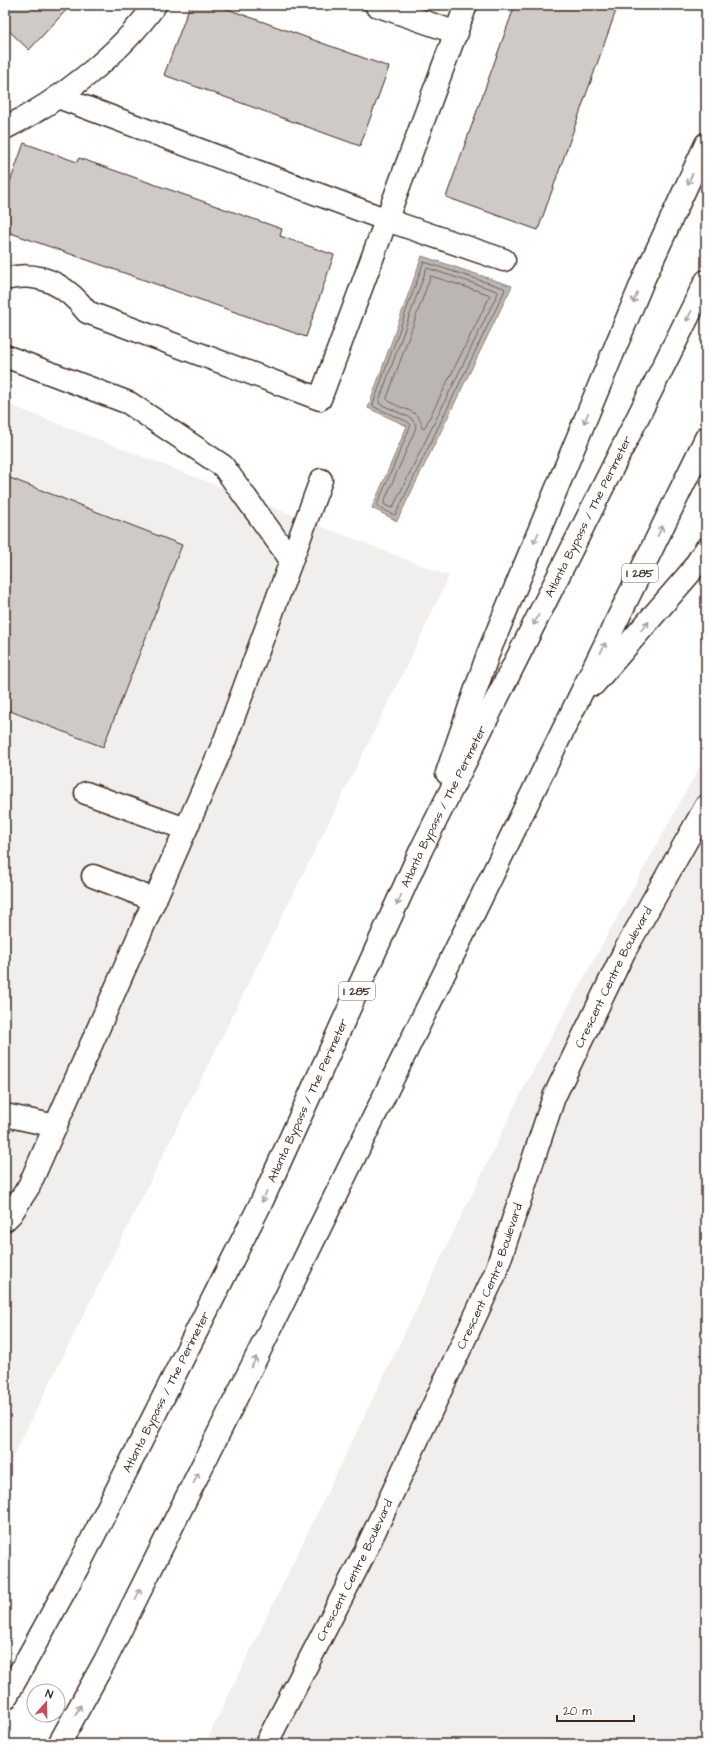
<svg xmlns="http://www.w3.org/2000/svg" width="711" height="1749" viewBox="0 0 711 1749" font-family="'Architects Daughter',sans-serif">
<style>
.built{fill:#f1efee}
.water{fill:#bcb6b3;stroke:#887e77}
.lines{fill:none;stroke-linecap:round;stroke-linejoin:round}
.shore{stroke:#6f625a;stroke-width:1}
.building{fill:#cfcac7;stroke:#3b2a1e}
.minor-casing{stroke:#3b2a1e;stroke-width:25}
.highway-casing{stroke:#3b2a1e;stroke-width:25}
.minor{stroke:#fff;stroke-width:22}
.highway{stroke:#fff;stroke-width:22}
.oneway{stroke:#a79f9a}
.labels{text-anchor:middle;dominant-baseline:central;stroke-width:3.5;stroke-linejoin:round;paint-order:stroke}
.shield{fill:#fff;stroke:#766a62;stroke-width:1}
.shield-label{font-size:11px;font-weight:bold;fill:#3b2a1e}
.street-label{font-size:12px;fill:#3b2a1e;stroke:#fff}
</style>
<rect width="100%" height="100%" fill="#fff"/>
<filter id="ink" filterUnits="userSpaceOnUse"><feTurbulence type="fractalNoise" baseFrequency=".025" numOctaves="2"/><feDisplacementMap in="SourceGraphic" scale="8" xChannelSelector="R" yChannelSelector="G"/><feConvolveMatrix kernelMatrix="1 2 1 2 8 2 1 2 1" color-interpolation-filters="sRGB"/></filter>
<g filter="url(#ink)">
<g class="built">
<polygon points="5,403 449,576 413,653 5,1473"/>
<polygon points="706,755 706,1744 205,1744 525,1085"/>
</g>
<polygon class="water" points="422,256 512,286 397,521 372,508 407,426 368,408"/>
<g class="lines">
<g class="shore">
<polygon points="424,262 504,288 505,290 396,514 394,515 378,507 377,505 411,425 408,422 374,407 373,405"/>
<polygon points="427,268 497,291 498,293 393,507 391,508 385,505 384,502 415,430 416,425 411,418 380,404 379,402"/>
<path d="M 431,276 L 488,294 L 490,296 L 424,429 L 422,428 C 421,407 398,411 387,399 Z"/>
</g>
</g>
<g class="building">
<polygon points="8,5 71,5 29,50 5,27 5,8"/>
<polygon points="190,5 216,5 389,67 360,146 164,75"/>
<polygon points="515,5 618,5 538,230 446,197"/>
<polygon points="24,143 77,162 79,158 282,229 280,236 334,255 306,337 5,231 5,196"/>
<polygon points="5,476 182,545 103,747 5,709"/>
</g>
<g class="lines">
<defs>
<g id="minor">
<polyline points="376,5 457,33"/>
<polyline points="58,97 387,220 504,260"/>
<path d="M 5,128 C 60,101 119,55 155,5"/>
<path d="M 5,279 C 40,270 66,285 87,312 L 320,399 L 466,5"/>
<polyline points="5,356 129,403 223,466 291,560"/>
<polyline points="86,793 186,829"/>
<polyline points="93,876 155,900"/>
<polyline points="5,1115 56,1126"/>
<polyline points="5,1220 11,1214 29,1186 225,740 321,480"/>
<path id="s1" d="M 266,1744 L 363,1556 L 495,1274 L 554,1097 L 624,952 L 706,806"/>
</g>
<g id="highway">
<polyline points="594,684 690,573 706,549"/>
<polyline points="447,773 488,654 644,278 706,144"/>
<path id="s2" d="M 5,1699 L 80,1563 L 262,1201 L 421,850 L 706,281"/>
<polyline points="59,1744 106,1659 258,1354 706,438"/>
</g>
</defs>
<use href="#minor" class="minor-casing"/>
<use href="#highway" class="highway-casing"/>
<use href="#minor" class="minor"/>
<use href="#highway" class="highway"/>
</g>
<defs><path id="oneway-shaft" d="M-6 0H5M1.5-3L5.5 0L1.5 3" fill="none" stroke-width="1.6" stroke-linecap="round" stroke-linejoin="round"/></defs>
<g class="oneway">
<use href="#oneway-shaft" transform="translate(690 179) rotate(115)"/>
<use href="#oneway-shaft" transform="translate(635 298) rotate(113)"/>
<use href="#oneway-shaft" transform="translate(689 316) rotate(117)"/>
<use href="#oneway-shaft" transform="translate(586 418) rotate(113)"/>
<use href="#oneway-shaft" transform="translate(660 531) rotate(-64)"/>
<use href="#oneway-shaft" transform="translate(536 538) rotate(113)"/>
<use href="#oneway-shaft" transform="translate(536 620) rotate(117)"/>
<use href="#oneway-shaft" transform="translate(645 626) rotate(-49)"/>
<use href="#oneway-shaft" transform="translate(603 648) rotate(-64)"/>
<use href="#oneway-shaft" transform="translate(399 900) rotate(114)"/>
<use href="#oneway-shaft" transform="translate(264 1197) rotate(115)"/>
<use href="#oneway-shaft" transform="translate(254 1362) rotate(-64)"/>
<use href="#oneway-shaft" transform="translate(196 1478) rotate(-64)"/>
<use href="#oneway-shaft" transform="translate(138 1594) rotate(-64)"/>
<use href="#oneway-shaft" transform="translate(78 1710) rotate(-61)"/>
</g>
</g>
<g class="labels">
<g class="shield">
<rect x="622" y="564" width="36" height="18" rx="3"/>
<rect x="339" y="982" width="36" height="18" rx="3"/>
</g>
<g class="shield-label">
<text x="640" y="573">I 285</text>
<text x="357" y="991">I 285</text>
</g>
<g class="street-label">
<text stroke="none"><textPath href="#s2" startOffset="1319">Atlanta Bypass / The Perimeter</textPath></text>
<text stroke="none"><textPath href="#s2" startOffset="995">Atlanta Bypass / The Perimeter</textPath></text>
<text stroke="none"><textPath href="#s1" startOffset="843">Crescent Centre Boulevard</textPath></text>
<text stroke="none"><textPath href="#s2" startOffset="671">Atlanta Bypass / The Perimeter</textPath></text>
<text stroke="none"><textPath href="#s1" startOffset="519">Crescent Centre Boulevard</textPath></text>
<text stroke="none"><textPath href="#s2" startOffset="347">Atlanta Bypass / The Perimeter</textPath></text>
<text stroke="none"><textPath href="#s1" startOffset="195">Crescent Centre Boulevard</textPath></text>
</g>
</g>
<rect width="711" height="1749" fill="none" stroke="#fff" stroke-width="20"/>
<rect x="10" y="10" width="691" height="1729" fill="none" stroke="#3b2a1e" stroke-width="1.5" filter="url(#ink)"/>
<g transform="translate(46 1703) rotate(20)"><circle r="19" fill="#ffffff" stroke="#b1aaa5"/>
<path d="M0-3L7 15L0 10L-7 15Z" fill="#d1495b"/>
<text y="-6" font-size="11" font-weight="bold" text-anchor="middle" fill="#3b2a1e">N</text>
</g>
<path d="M557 1715v6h77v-6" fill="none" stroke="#3b2a1e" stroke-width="2"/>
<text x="563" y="1715" font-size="12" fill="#3b2a1e" stroke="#ffffff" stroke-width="3" paint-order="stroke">20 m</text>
</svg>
